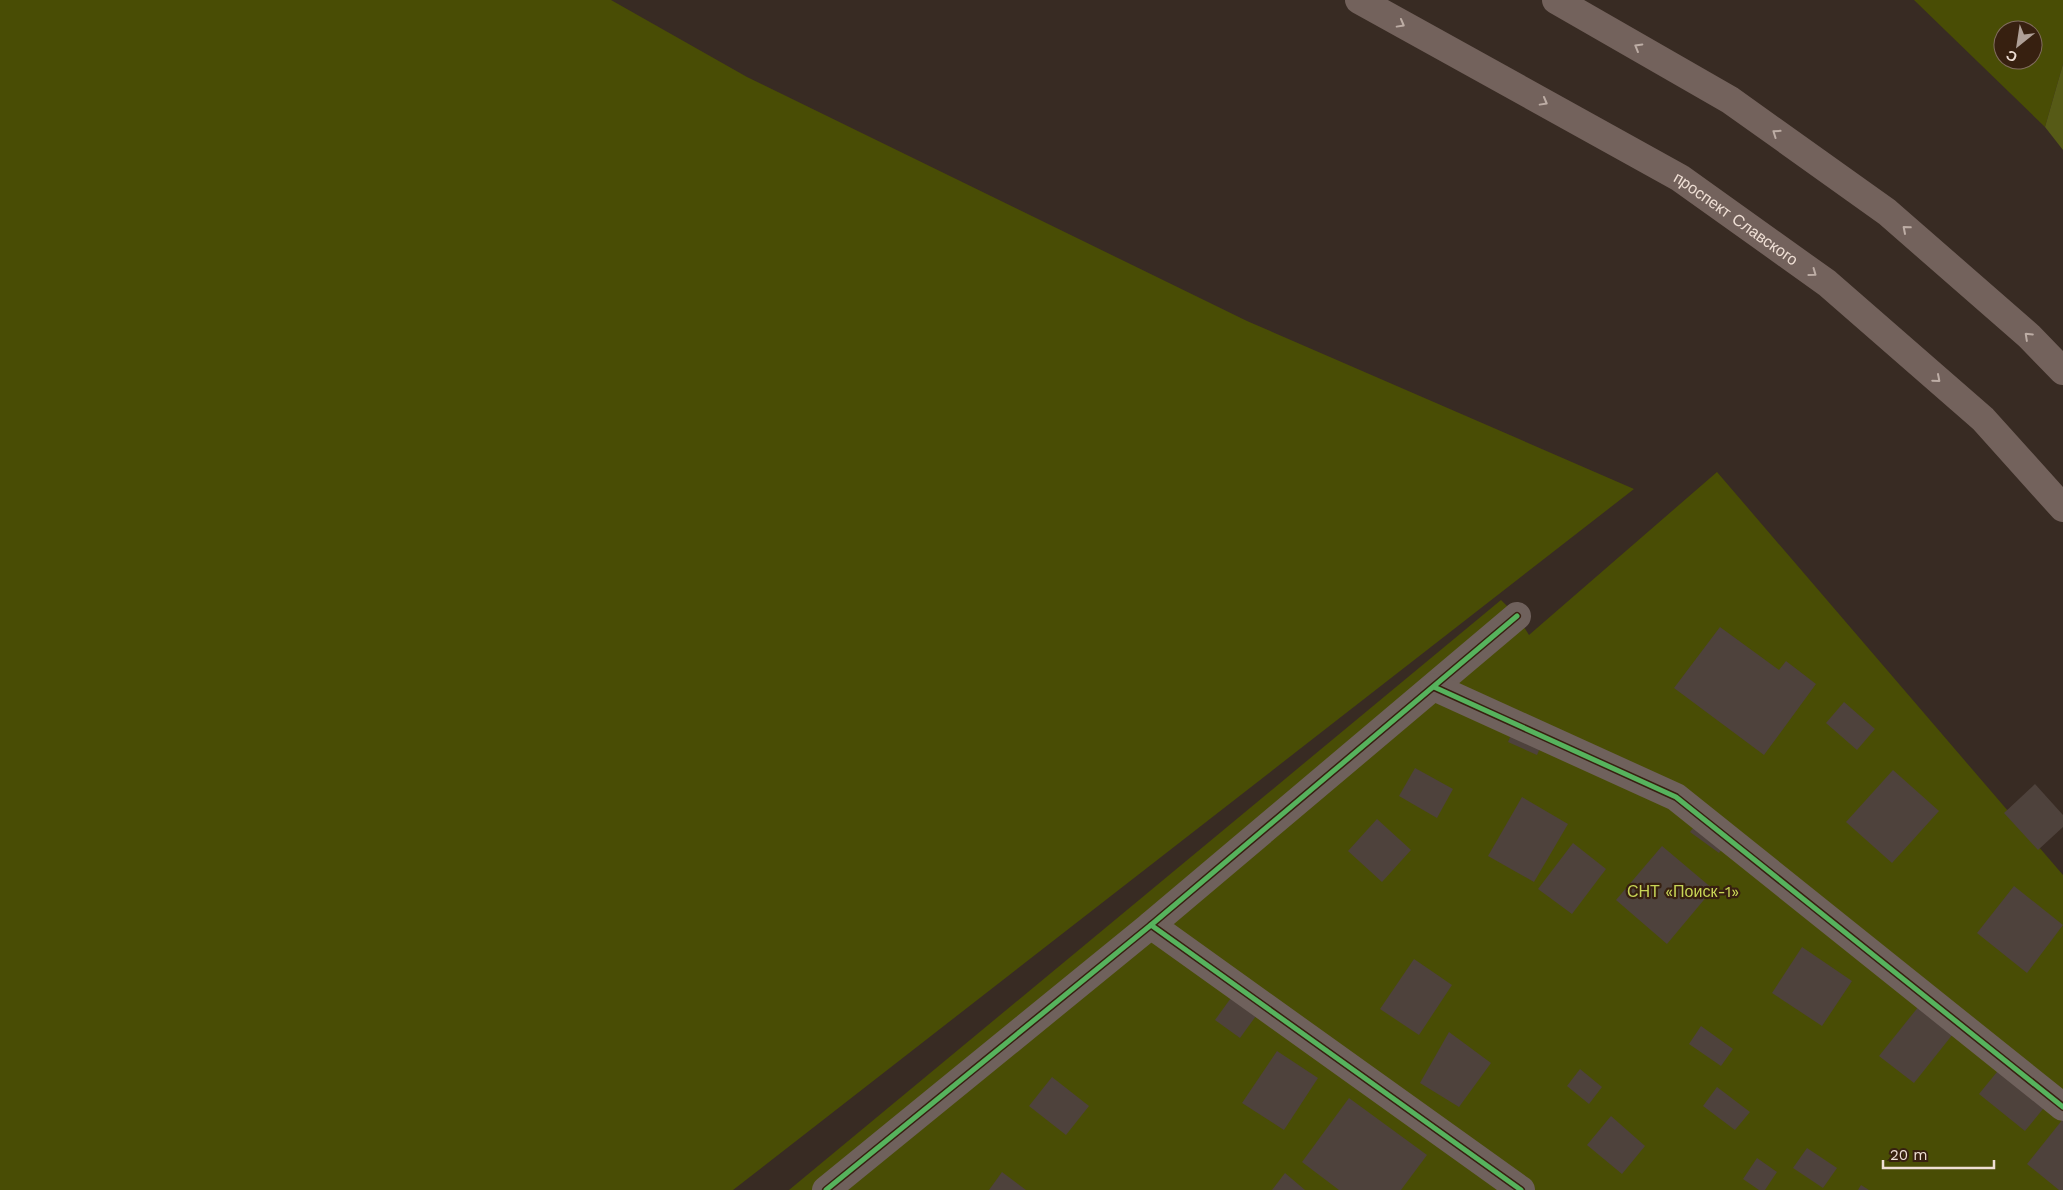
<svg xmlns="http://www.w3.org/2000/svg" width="2063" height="1190" viewBox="0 0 2063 1190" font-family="'Work Sans',sans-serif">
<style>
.green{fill:#494d05;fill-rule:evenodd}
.forest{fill:#565a16}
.building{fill:#4e423c}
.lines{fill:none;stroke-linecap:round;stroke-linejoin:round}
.street{stroke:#6f615c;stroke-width:28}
.secondary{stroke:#73625c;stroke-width:28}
.cycleway-casing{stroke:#372010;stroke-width:8}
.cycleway{stroke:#56b35d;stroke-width:5}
.oneway{stroke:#bdada5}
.labels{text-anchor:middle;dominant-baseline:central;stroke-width:4.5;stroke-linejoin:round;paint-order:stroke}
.street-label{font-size:16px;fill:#efdfd5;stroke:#372010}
.park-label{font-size:16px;fill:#c8d556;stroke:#372010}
</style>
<rect width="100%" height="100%" fill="#382b23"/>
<g class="green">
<polygon points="0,0 611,0 747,77 1247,321 1634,489 733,1190 0,1190"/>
<path d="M 1914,0 L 2063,0 L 2063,64 L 2045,127 ZM 2003,30 L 2033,30 L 2033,60 L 2003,60 Z"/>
<polygon points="1717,472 2063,875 2063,1190 789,1190 1501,600 1517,616 1529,635"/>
</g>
<polygon class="forest" points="2063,64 2063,150 2045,127"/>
<g class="building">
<polygon points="1720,627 1779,670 1786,661 1816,684 1764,755 1674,688"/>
<polygon points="1844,702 1875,729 1857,750 1826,723"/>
<polygon points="1514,728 1543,741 1537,755 1508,742"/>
<polygon points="1415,768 1453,789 1437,818 1399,796"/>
<polygon points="1893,770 1939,811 1892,863 1846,822"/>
<polygon points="2035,784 2063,815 2063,827 2038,850 2004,813"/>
<polygon points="1522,797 1568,824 1534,882 1488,856"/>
<polygon points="1377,819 1411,850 1382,882 1348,851"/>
<polygon points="1700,819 1728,841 1719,853 1690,832"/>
<polygon points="1573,843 1606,869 1572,914 1538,889"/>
<polygon points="1662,846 1713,889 1667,944 1616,900"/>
<polygon points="2014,886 2063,925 2027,973 1977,933"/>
<polygon points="1802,947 1852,981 1822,1026 1772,993"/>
<polygon points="1414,959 1452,985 1419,1035 1380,1009"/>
<polygon points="1236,991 1261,1009 1240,1038 1215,1020"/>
<polygon points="1919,1006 1953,1034 1914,1083 1879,1056"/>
<polygon points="1701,1026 1733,1049 1721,1066 1689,1044"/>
<polygon points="1449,1032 1491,1063 1459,1107 1420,1083"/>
<polygon points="1277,1051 1318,1078 1284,1130 1242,1103"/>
<polygon points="2001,1067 2047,1104 2025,1131 1979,1094"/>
<polygon points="1580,1069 1602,1087 1589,1104 1567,1086"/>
<polygon points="1052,1077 1089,1106 1066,1135 1029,1106"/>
<polygon points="1717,1087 1750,1112 1735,1130 1703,1106"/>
<polygon points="1349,1098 1427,1155 1401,1190 1339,1190 1302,1162"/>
<polygon points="1611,1116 1645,1146 1622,1174 1587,1145"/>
<polygon points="2063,1119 2063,1190 2059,1190 2027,1164"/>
<polygon points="1807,1148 1837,1168 1823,1188 1793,1168"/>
<polygon points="1757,1158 1777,1172 1765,1190 1759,1190 1743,1179"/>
<polygon points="1002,1172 1026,1190 989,1190"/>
<polygon points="1285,1173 1305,1190 1272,1190"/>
<polygon points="1861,1185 1869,1190 1858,1190"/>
</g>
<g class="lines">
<g class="street">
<polyline points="1517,616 1151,925 1521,1190"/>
<polyline points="1434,687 1676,797 2063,1107"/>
<polyline points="826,1190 1151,925"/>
</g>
<g class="secondary">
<path id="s1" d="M 1359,0 L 1680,178 L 1827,283 L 1983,419 L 2063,508"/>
<polyline points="1556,0 1730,100 1887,212 2029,336 2063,371"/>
</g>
<defs>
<g id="cycleway">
<polyline points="1517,616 1151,925 1521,1190"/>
<polyline points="1434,687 1676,797 2063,1107"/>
<polyline points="826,1190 1151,925"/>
</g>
</defs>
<use href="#cycleway" class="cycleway-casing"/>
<use href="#cycleway" class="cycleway"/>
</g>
<defs><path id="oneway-chevron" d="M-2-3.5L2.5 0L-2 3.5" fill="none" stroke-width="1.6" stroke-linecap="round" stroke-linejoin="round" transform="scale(1.25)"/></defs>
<g class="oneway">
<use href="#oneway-chevron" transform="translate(1401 24) rotate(29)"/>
<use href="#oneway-chevron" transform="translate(1638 47) rotate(-150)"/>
<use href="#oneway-chevron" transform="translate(1544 102) rotate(29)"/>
<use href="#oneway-chevron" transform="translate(1776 133) rotate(-145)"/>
<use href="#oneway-chevron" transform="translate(1906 229) rotate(-139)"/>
<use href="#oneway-chevron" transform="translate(1813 273) rotate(36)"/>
<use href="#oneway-chevron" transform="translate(2028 336) rotate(-137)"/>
<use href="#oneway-chevron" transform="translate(1937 379) rotate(41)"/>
</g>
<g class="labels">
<g class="street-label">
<text stroke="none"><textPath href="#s1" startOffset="436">проспект Славского</textPath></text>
</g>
<g class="park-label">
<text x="1683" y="891">СНТ «Поиск-1»</text>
</g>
</g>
<g transform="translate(2018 45) rotate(210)"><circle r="24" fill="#372010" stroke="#816c5f"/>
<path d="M0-4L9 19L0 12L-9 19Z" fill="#afa097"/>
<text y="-8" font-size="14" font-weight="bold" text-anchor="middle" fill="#efdfd5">С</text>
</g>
<path d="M1883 1160v8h111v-8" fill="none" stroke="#efdfd5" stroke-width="2.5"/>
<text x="1890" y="1160" font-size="15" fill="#efdfd5" stroke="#372010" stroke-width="4" paint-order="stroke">20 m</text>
</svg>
